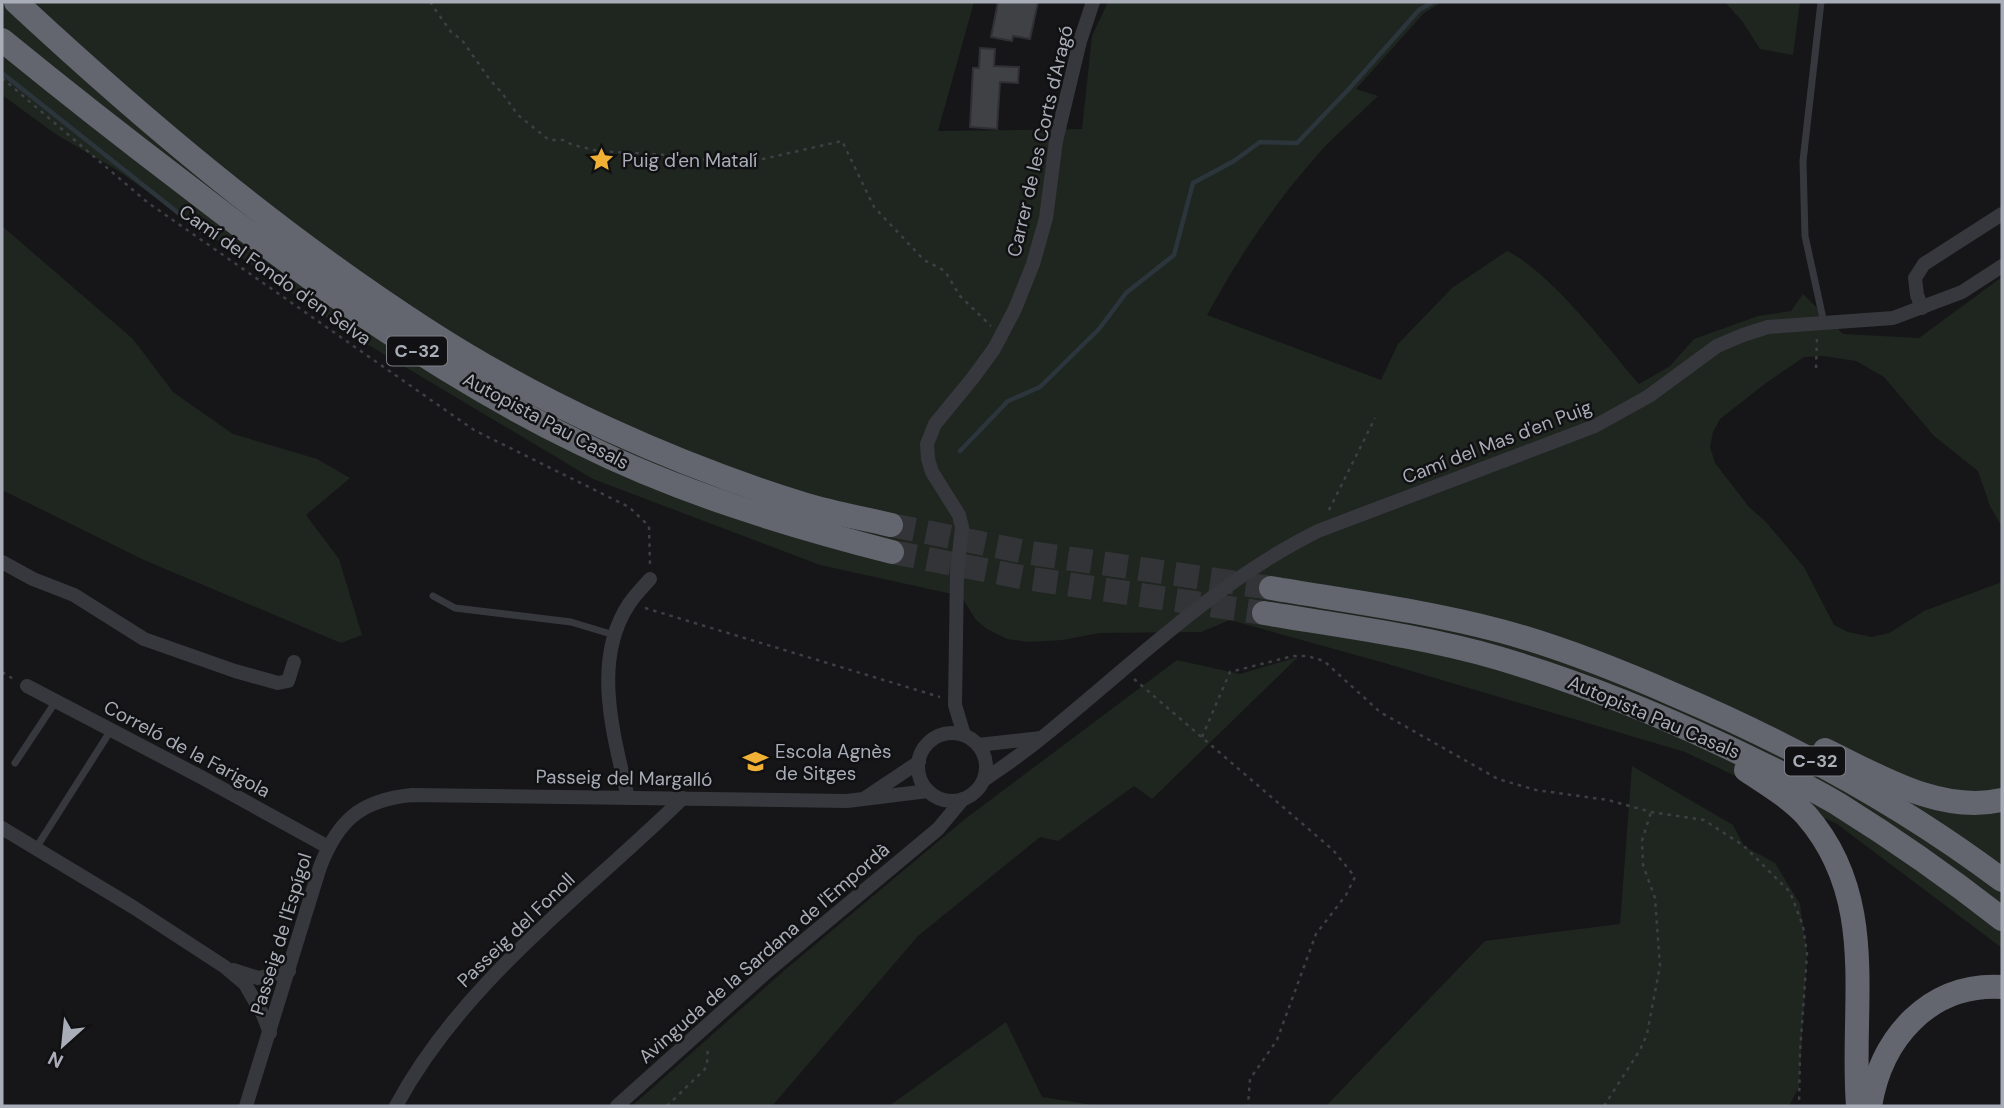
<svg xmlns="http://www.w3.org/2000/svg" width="2004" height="1108" viewBox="0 0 2004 1108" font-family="'DM Sans',sans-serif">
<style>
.green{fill:#1e261f}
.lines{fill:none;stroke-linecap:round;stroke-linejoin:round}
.stream{stroke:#2c353c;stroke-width:4.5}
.building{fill:#404145;stroke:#303034;stroke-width:2}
.highway-tunnel{stroke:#333438;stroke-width:24;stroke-dasharray:24 12;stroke-linecap:butt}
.path{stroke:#3d3f44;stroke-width:2.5;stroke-dasharray:3.5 5;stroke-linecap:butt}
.lane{stroke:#37383d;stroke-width:7}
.street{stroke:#37383d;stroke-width:14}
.highway{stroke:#63666e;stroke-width:24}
.labels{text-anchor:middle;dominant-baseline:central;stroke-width:5;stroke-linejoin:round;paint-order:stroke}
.shield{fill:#111113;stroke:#7b7e86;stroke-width:2}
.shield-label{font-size:18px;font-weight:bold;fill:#a8adb8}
.street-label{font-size:19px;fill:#a8adb8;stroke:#111113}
.poi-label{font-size:19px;fill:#a8adb8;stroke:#111113;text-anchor:start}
</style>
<rect width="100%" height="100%" fill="#161618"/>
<g class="green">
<path d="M 2,2 L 974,2 L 938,131 L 1082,129 L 1092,36 L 1108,2 L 1442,2 L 1424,13 L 1356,89 L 1378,96 C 1357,117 1332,137 1313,160 C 1272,207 1237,260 1207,315 L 1381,380 L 1398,344 L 1452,288 L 1507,251 C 1551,272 1606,346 1639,384 L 1670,366 L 1694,339 L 1758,316 L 1791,311 L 1803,294 L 1843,334 L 1919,338 L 2002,277 L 2002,527 L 1990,506 L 1978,471 L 1934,436 L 1884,377 L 1856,361 L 1823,356 L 1804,357 L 1766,383 L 1720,419 L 1713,432 L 1710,447 L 1715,463 L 1749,507 L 1765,521 L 1804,567 L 1834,625 L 1848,632 L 1872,637 L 1889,633 L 1924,611 L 2002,582 L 2002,948 L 1837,824 L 1685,752 L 1381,662 L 1230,620 L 1201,632 L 1099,633 L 1063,640 L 1028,642 L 1007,639 L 987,629 L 976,620 L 961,596 L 820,565 L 593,479 L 350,334 L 117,170 L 57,135 L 2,95 Z"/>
<polygon points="1725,2 1800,2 1793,55 1760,49 1742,21"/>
<polygon points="2,226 133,339 173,392 233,434 317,459 350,478 306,515 339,559 362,635 341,643 144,560 2,490"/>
<polygon points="1298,657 1152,799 1134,786 1058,841 1040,837 918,936 772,1106 632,1106 786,969 965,819 1177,660 1240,674"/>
<polygon points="1632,766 1733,825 1744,846 1775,863 1800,904 1807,954 1799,1087 1789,1106 1326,1106 1485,941 1620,924"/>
<polygon points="1006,1022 1042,1097 1099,1106 889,1106"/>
</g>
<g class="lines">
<g class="stream">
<polyline points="2,73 201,231"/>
<polyline points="960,451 1008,401 1040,387 1099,329 1126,293 1174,255 1193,183 1234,161 1260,142 1297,143 1348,90 1419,10 1433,2"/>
</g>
</g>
<g class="building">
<polygon points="998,2 1038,2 1030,39 1013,36 1012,41 991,37"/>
<polygon points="980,48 995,49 994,66 1019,67 1018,83 1000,82 997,129 970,127 973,68 979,68"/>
</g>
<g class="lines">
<g class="highway-tunnel">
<polyline points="891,525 1025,552 1271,588"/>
<polyline points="892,552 1026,578 1264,613"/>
</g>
<g class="path">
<polyline points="430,2 451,32 462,40 490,80 502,93 518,115 549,140 563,140 573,145 598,151 684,156 724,163 763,159 842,141 874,207 924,260 945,271 960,296 991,326"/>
<polyline points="2,78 147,202 474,430 629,507 649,526 650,565"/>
<polyline points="1816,368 1817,337"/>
<polyline points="1329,510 1375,418"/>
<polyline points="645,608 940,697"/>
<polyline points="2,672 15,680"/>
<polyline points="1134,679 1333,850 1355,877 1346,895 1316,934 1277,1040 1250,1079 1248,1106"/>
<polyline points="1202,737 1230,672 1293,656 1307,656 1324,661 1380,712 1498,779 1536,790 1608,800 1651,812 1704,820 1744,846 1790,892 1803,926 1807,954 1800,1052 1799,1106"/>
<polyline points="667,1106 705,1069 708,1058 707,1046"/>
<polyline points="1604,1106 1640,1050 1647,1034 1660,966 1655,898 1643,865 1642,841 1651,812"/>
</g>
<g class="lane">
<polyline points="1821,2 1803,161 1805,236 1824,323"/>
<polyline points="433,596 455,608 571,622 614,635"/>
<polyline points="15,763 56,701"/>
<polyline points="36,848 111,730"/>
</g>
<g class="street">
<polyline points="1922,308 1917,295 1915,278 1924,264 2002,214"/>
<polyline points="2,562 33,579 74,595 144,639 235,671 278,683 288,681 294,662"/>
<polyline points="27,686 201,777 328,847"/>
<circle cx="952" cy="767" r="34"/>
<polyline points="964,735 955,705 957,572 962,527 959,515 932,472 928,459 927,444 935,424 972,379 994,349 1015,309 1033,264 1046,218 1056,141 1080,41 1093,2"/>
<polyline points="978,745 1041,738"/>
<path d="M 984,780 C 1004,766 1025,752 1044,736 C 1132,665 1215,582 1318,531 L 1595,426 L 1649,396 L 1717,346 L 1743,335 L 1768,327 L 1893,318 L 1962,292 L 2002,266"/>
<path d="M 628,798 C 614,736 591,661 629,604 C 635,595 643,587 650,579"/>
<polyline points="865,798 919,762"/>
<polyline points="2,828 133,907 225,967 245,984 263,1015 270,1033"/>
<polyline points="233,970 258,978 289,971"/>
<path d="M 246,1106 L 320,867 C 338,820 361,800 412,795 L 847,801 L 928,791"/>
<path d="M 396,1106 C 463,981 583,896 683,798"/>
<polyline points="617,1106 770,969 938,829 963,799"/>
</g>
<g class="highway">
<path d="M 16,2 C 143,120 278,234 425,329 C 539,403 674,464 803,504 C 832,513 862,518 891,525"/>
<path d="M 2,40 C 62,89 123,137 185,184 C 309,280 436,373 578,442 C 678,492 784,524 892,552"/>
<path d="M 1271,588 C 1348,601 1425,611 1501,631 C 1561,647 1618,670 1675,695 C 1790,744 1902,805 2002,880"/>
<path d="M 1264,613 C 1342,626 1422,636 1498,658 C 1576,681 1651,711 1725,746 C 1763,764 1801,782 1838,804 C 1894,839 1950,878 2002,919"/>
<path d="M 1825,750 C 1879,776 1940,814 2002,800"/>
<path d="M 1746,770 C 1767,784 1789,797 1806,815 C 1880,900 1850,1005 1858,1106"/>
<path d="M 1870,1106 C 1881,1038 1929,983 2002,987"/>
</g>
</g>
<defs>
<symbol id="sight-bare" viewBox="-9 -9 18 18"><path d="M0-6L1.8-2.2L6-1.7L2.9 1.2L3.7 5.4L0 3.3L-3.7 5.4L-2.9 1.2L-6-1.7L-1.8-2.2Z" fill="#f2b134" stroke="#111113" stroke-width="2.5" paint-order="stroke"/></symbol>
<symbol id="school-bare" viewBox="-9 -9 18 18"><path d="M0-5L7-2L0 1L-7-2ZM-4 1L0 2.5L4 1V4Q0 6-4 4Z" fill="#f2b134" stroke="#111113" stroke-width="2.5" paint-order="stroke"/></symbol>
</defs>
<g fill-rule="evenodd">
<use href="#sight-bare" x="584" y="142" width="35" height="35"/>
<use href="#school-bare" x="738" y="744" width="35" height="35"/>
</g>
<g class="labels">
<g class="shield">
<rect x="387" y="336.5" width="60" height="29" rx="5"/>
<rect x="1785" y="746.5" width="60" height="29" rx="5"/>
</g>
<g class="shield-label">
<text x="417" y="351">C-32</text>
<text x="1815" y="761">C-32</text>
</g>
<g class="street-label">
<text transform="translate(1040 141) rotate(-77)">Carrer de les Corts d'Aragó</text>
<text transform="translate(275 275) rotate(35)">Camí del Fondo d'en Selva</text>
<text transform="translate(546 421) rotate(28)">Autopista Pau Casals</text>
<text transform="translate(1497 442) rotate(-21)">Camí del Mas d'en Puig</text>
<text transform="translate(1654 717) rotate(23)">Autopista Pau Casals</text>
<text transform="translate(187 749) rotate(28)">Correló de la Farigola</text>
<text transform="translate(624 778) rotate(1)">Passeig del Margalló</text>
<text transform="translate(516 930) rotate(-44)">Passeig del Fonoll</text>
<text transform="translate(281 934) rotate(-73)">Passeig de l'Espígol</text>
<text transform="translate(764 953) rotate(-41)">Avinguda de la Sardana de l'Empordà</text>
</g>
<g class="poi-label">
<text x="622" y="160">Puig d'en Matalí</text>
<text x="775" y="751">Escola Agnès<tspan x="775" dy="22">de Sitges</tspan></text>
</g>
</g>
<rect width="2004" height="1108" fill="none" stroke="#a8adb8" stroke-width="7"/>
<g transform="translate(63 1045) rotate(207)" stroke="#111113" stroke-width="5" paint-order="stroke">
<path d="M0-5L12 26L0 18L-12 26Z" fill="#a8adb8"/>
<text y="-10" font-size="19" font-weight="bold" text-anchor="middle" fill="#a8adb8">N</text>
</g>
</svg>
